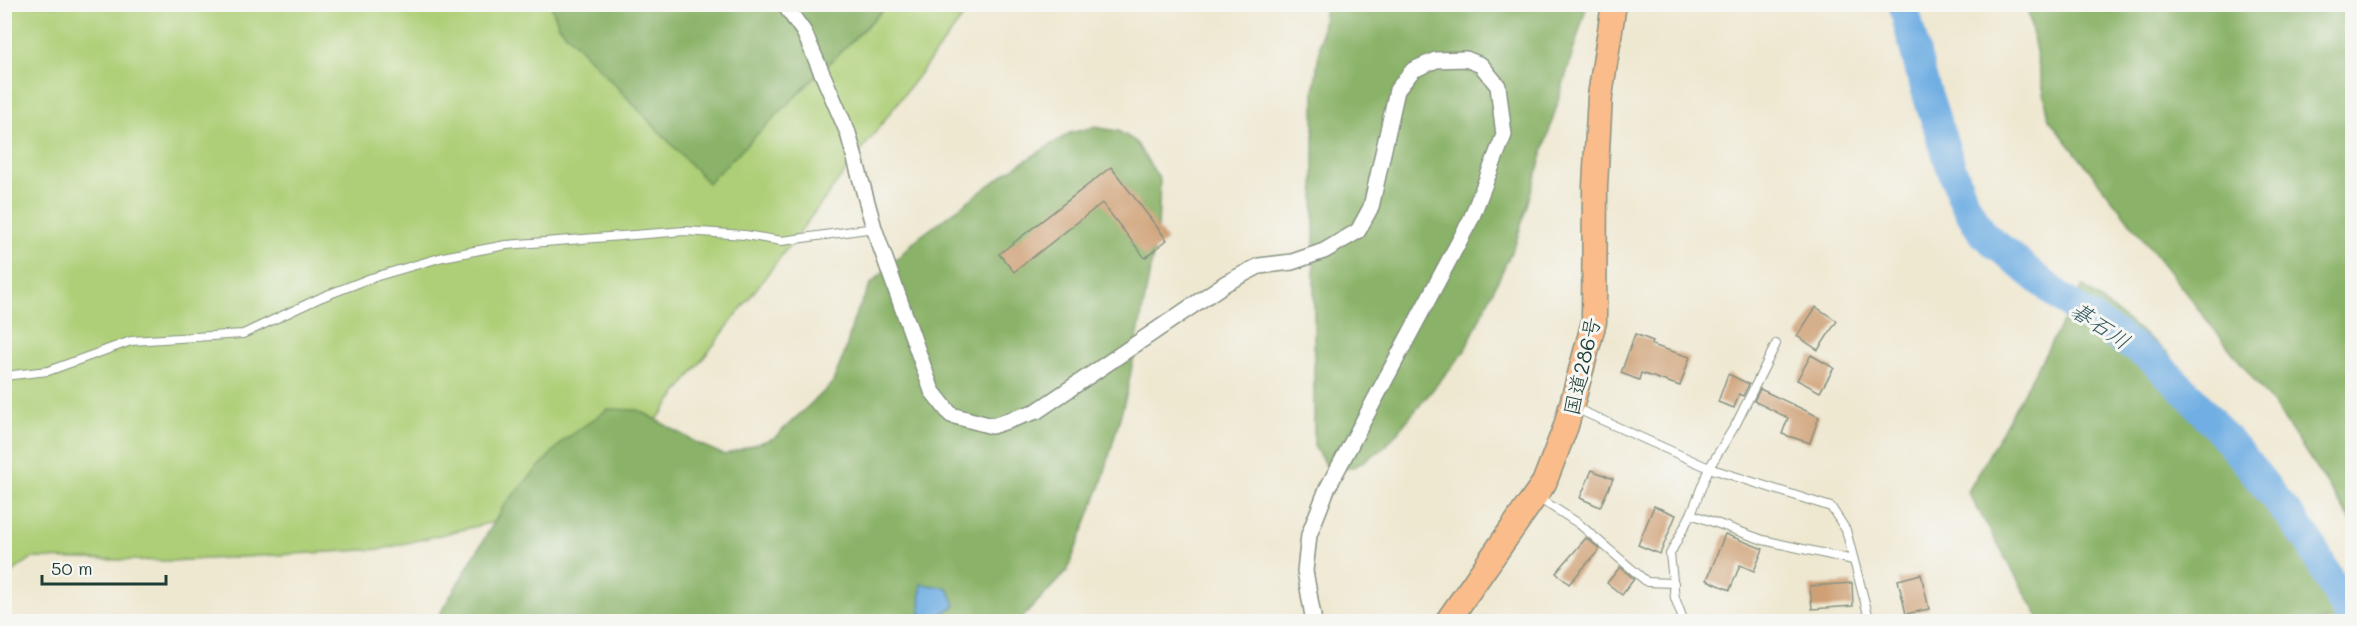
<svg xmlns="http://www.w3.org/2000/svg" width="2357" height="626" viewBox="0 0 2357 626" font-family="Mali,'Klee One',sans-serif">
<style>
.green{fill:#aecf77;stroke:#668656;stroke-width:1.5}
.forest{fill:#8ab268;stroke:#54784e;stroke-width:1.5}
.water{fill:#70aee3;stroke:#48768c;stroke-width:1.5}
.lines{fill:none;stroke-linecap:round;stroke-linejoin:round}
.river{stroke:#70aee3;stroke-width:30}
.building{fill:#cfa076}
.service-casing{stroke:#879282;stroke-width:10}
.minor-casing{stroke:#879282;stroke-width:18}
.trunk-casing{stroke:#879282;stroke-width:27}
.service{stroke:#fff;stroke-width:8}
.minor{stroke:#fff;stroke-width:15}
.trunk{stroke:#fabc8b;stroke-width:24}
.labels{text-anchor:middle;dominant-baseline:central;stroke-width:6;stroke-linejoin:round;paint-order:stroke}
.street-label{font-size:21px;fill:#1f3d34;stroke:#f6f6f2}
.water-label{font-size:22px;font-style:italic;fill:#335960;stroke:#f6f6f2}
</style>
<rect width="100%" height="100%" fill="#f6f6f2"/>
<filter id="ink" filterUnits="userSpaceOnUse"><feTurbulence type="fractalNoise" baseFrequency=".0167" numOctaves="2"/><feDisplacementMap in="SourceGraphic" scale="12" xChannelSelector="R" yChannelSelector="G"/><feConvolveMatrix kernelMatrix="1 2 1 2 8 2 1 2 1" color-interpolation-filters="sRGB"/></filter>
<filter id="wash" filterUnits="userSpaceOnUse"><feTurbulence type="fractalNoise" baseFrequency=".008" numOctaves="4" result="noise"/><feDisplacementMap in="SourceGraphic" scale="24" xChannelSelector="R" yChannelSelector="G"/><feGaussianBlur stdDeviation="1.35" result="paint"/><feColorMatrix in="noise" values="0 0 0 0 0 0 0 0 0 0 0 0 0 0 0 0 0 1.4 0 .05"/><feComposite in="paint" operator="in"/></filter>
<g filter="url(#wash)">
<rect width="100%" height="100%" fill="#efe8d1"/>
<polygon class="green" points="5,5 972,5 598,497 382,549 172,561 32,558 5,577"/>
<g class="forest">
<polygon points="551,5 888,5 708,183 559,26"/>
<polygon points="1325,5 1587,5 1516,242 1464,352 1385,447 1356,466 1335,471 1325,464 1314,446 1314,91"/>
<polygon points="2027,5 2352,5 2352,522 2277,409 2049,119"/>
<polygon points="1094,127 1118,131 1135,141 1160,180 1158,229 1127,392 1102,482 1067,571 1019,621 435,622 505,504 563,441 608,409 639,410 697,443 724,455 774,438 832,384 845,352 854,318 871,284 918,238 1010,170 1070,133"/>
<polygon points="2083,286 2168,353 2352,610 2352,621 2041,621 1968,492"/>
</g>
<polygon class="water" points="921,584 948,588 955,606 930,620 920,613"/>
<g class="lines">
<polyline class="river" points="1903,4 1922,78 1951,167 1964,202 1983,234 2060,297 2153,360 2189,395 2250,466 2309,541 2352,621"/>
</g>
<g id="blocks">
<g class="building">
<polygon points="1111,167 1167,240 1145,258 1102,203 1014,272 999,254"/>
<polygon points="1816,307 1837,321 1818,350 1797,336"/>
<polygon points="1635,334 1653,341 1652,345 1690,357 1680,386 1641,373 1639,380 1621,373"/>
<polygon points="1811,355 1834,368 1820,392 1797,380"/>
<polygon points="1728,374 1749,384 1743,396 1739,394 1734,408 1718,402"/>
<polygon points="1760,389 1819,417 1810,443 1782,434 1788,418 1754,401"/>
<polygon points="1592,470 1613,479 1600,507 1580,498"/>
<polygon points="1654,506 1676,515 1660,554 1638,545"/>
<polygon points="1725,534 1763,549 1754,571 1740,565 1730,590 1707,580"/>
<polygon points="1586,538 1600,549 1569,584 1556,573"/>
<polygon points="1620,567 1634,579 1622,595 1607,583"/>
<polygon points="1921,574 1929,609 1906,614 1898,580"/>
<polygon points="1852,583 1853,606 1812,609 1810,586"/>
</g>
</g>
</g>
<g filter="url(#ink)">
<use href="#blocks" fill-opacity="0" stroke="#879282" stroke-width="1.5"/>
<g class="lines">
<defs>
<g id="service">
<polyline points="4,376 48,371 131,341 243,334 322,297 371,278 443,257 506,245 685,231 745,235 782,241 874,228"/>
<polyline points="1575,408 1709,468 1831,507 1846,530 1870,622"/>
<polyline points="1537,497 1578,523 1647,582 1674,583"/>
<polyline points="1691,514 1763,540 1853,560"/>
<polyline points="1684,622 1675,598 1670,554 1691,514 1709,468 1736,424 1776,344"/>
</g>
<polyline id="minor" points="784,4 804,32 848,133 874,228 932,391 951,415 992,426 1037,411 1226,283 1259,266 1292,262 1324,251 1358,231 1371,207 1397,90 1413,70 1436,60 1466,59 1481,65 1498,86 1504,135 1471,219 1327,489 1309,535 1305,571 1314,622"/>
<polyline id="trunk" points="1447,622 1544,483 1566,426 1594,322 1595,186 1600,96 1614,4"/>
</defs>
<use href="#service" class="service-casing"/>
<use href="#minor" class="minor-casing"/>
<use href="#trunk" class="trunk-casing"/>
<use href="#service" class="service"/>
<use href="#minor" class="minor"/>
<use href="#trunk" class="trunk"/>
</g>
</g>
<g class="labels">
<g class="street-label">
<text transform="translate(1581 366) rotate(-77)">国道286号</text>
</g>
<g class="water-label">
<text transform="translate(2101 325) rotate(34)">碁石川</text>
</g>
</g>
<rect width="2357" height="626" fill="none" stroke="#f6f6f2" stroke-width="24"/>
<path d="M42 575v9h124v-9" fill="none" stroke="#1f3d34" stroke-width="3"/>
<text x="51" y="575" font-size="18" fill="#1f3d34" stroke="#f6f6f2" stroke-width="4.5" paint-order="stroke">50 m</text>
</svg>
